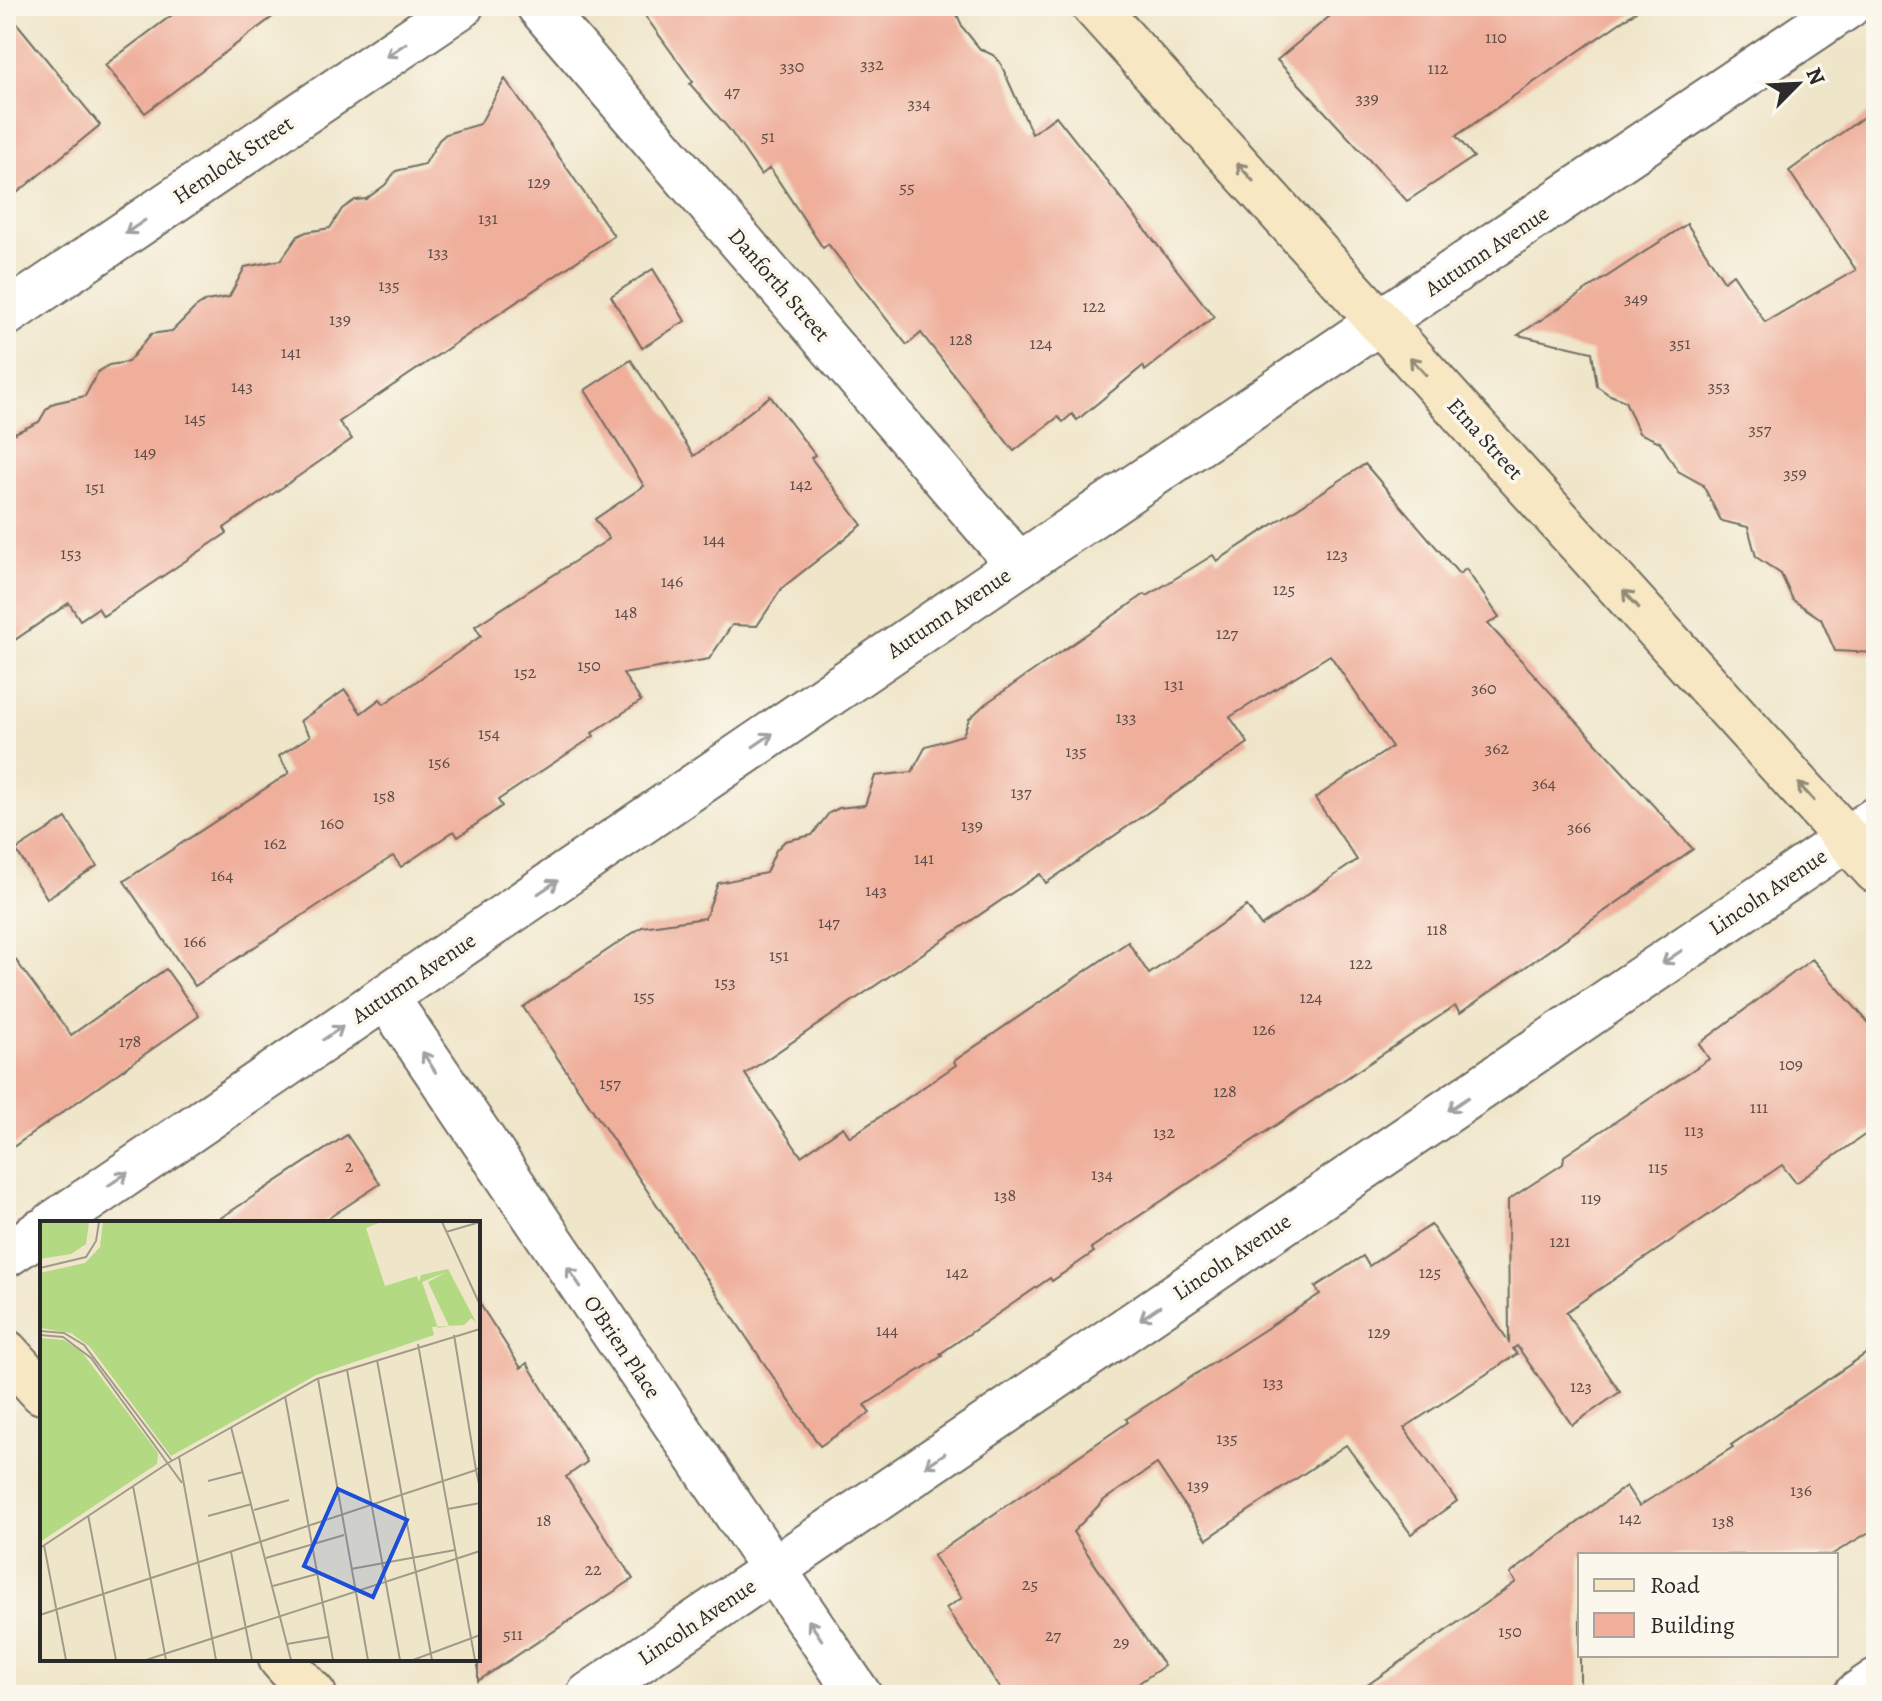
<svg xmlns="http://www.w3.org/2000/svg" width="1882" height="1701" viewBox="0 0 1882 1701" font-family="Alegreya,serif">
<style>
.building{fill:#efaf9b;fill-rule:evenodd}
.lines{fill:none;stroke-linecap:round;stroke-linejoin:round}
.street-casing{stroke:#706c62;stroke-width:48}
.secondary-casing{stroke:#706c62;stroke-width:48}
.street{stroke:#fff;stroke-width:44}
.secondary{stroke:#f7e8c3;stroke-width:44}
.oneway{stroke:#a0a0a0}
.oneway2{stroke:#918a77}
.labels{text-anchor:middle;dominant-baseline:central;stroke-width:7;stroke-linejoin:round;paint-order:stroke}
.number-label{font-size:18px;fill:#5c4c47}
.street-label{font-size:22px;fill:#2b2b2b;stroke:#fbf7ec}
.inset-road{fill:none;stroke:#a19b8a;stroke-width:2}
.view{fill:#1d4ed8;fill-opacity:0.15;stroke:#1d4ed8;stroke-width:4}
.inset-edge{fill:none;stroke:#2b2b2b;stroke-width:4}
</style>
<rect width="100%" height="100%" fill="#fbf7ec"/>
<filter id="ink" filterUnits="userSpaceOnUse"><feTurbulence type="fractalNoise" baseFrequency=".0125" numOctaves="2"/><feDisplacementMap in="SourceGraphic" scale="16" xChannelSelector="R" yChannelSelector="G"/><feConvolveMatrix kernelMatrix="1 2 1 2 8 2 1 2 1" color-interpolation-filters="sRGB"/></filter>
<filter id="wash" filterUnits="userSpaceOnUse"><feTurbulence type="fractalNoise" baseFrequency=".006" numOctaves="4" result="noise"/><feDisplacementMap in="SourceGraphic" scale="32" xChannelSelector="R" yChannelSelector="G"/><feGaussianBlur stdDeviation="1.8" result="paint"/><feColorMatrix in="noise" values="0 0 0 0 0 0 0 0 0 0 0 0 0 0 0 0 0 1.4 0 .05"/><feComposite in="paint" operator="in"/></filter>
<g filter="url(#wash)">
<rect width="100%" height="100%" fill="#efe5c9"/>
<g id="blocks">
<g class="building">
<polygon points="184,6 287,6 145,113 105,65"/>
<polygon points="638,6 953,6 963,28 980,49 993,55 1000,62 1032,134 1056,116 1214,317 1145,371 1143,366 1077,420 1072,414 1063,422 1058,417 1014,451 921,333 907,345 828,244 823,248 770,168 761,175 729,129 690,84 693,82"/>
<polygon points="1342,6 1644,6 1456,136 1474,157 1407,201 1277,60"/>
<polygon points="6,10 100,125 6,202"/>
<polygon points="505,79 614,236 339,422 352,439 224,528 227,533 103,616 98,608 80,620 69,603 6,646 6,437 39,422 46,410 54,403 85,396 98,372 109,365 128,362 151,334 172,331 195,308 206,301 229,297 245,267 281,260 298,236 306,232 330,228 342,209 355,200 366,199 385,185 396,171 425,164 439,140 446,134 480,124"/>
<polygon points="1876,108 1876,653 1835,651 1821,619 1793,600 1781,574 1756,557 1748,527 1721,521 1703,485 1678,471 1660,442 1639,433 1625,401 1608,394 1597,386 1592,352 1518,335 1687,224 1724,281 1733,274 1765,322 1856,270 1789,171"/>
<polygon points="653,269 685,321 642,348 611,296"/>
<polygon points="631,360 694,456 770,396 815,455 811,458 862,525 782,588 757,626 732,625 709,659 623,674 641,701 592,733 594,736 498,800 502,806 458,837 454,831 401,867 393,856 195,986 124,881 289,773 279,756 310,736 300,721 345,690 361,713 380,699 384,704 481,636 475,626 609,539 595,519 644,486 585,390"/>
<path d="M 1365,464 L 1459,574 L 1466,569 L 1499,617 L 1488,624 L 1693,849 L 1460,1013 L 1455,1006 L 1091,1248 L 1094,1252 L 1052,1281 L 1050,1278 L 940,1354 L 942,1356 L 865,1405 L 870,1413 L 820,1446 L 523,1007 L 642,927 L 705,918 L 718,883 L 766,873 L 776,850 L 785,841 L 812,835 L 829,813 L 839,808 L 865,805 L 875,776 L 912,772 L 926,746 L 963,735 L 969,719 L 985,704 L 1145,594 L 1147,596 L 1213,555 L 1217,561 ZM 1330,655 L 1392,747 L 1315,798 L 1357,860 L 1261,926 L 1247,906 L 1149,974 L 1128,942 L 954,1061 L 956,1065 L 850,1137 L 843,1127 L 801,1156 L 745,1074 L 1040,874 L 1046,883 L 1248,743 L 1230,717 Z"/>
<polygon points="66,818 97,866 47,898 16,850"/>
<polygon points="6,947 71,1035 166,969 199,1016 6,1152"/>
<polygon points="1812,959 1876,1031 1876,1127 1796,1183 1782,1165 1566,1312 1620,1392 1572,1425 1517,1346 1513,1349 1517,1354 1404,1428 1457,1501 1411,1534 1346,1445 1207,1539 1157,1464 1104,1500 1073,1532 1164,1666 1121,1695 1005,1695 946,1608 962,1598 933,1556 1128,1422 1126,1419 1320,1294 1315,1287 1363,1256 1369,1266 1431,1225 1509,1342 1508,1200 1563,1164 1564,1156 1709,1059 1699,1044"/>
<polygon points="347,1135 380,1184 321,1223 213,1223"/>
<polygon points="478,1301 521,1368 527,1363 587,1462 566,1477 633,1579 478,1681"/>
<polygon points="1876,1347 1876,1528 1831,1555 1580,1555 1580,1695 1353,1695 1516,1582 1510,1574 1626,1486 1639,1506 1733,1447 1731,1445"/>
</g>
</g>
</g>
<g filter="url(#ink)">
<use href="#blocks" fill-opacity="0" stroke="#706c62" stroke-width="2"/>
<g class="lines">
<defs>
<g id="street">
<polyline points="539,6 1019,565"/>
<polyline points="6,314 461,6"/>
<polyline points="386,997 859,1695"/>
<polyline points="54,1223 1019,565 1848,6"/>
<polyline points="6,1255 42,1231"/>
<polyline points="589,1695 1876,819"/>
<polyline points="1856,1695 1876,1681"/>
</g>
<g id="secondary">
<polyline points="1094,6 1876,871"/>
<polyline points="6,1352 42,1392"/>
<polyline points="281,1659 314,1695"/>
</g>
</defs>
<use href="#street" class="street-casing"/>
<use href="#secondary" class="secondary-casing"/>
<use href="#street" class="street"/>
<use href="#secondary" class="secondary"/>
</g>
<defs><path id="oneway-shaft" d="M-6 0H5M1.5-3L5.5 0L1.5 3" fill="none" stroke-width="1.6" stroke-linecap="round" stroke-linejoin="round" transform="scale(2)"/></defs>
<g class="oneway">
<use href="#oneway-shaft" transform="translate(396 50) rotate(146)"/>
<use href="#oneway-shaft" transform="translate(135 227) rotate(146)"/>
<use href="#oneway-shaft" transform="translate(763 740) rotate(-34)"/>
<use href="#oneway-shaft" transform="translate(548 887) rotate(-34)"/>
<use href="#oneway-shaft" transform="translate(1672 957) rotate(146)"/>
<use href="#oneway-shaft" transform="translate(333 1033) rotate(-34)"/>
<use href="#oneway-shaft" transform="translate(429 1062) rotate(-123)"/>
<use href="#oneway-shaft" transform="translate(1458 1104) rotate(146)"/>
<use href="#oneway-shaft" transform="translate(118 1179) rotate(-34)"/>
<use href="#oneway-shaft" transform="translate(574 1277) rotate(-124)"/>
<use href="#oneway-shaft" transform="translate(1150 1313) rotate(146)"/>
<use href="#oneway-shaft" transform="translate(935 1460) rotate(146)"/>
<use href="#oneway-shaft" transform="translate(815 1630) rotate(-124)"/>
</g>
<g class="oneway2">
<use href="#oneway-shaft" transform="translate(1245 172) rotate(-132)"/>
<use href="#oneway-shaft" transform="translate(1418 366) rotate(-132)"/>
<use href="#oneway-shaft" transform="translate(1631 599) rotate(-132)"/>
<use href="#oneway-shaft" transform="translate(1806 792) rotate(-132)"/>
</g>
</g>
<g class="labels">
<g class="number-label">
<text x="1496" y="37">110</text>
<text x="872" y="64">332</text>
<text x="792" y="66">330</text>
<text x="1438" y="68">112</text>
<text x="732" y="91">47</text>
<text x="1367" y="98">339</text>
<text x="919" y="103">334</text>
<text x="768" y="136">51</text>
<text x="539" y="182">129</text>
<text x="907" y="187">55</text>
<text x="488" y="218">131</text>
<text x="438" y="252">133</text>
<text x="389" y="285">135</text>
<text x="1636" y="298">349</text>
<text x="1094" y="306">122</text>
<text x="340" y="319">139</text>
<text x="961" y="339">128</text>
<text x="1041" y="343">124</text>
<text x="1680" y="343">351</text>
<text x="291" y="352">141</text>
<text x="242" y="386">143</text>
<text x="1719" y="386">353</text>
<text x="195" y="418">145</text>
<text x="1760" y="429">357</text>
<text x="145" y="452">149</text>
<text x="1795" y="473">359</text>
<text x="801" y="484">142</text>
<text x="95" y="487">151</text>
<text x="714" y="539">144</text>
<text x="71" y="553">153</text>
<text x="1337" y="554">123</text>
<text x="672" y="581">146</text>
<text x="1284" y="589">125</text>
<text x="626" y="612">148</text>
<text x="1227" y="633">127</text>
<text x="589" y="665">150</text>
<text x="525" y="672">152</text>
<text x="1174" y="684">131</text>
<text x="1484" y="688">360</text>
<text x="1126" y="717">133</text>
<text x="489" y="733">154</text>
<text x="1497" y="748">362</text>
<text x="1076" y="751">135</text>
<text x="439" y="762">156</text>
<text x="1544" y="783">364</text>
<text x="1021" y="792">137</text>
<text x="384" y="796">158</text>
<text x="332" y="823">160</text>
<text x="972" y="825">139</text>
<text x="1579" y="827">366</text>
<text x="275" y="843">162</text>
<text x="924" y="858">141</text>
<text x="222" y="875">164</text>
<text x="876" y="890">143</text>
<text x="829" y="922">147</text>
<text x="1437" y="929">118</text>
<text x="195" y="941">166</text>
<text x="779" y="955">151</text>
<text x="1361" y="963">122</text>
<text x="725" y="982">153</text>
<text x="644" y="996">155</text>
<text x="1311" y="997">124</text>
<text x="1264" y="1029">126</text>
<text x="130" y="1041">178</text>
<text x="1791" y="1064">109</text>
<text x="610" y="1083">157</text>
<text x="1225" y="1091">128</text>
<text x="1759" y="1107">111</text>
<text x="1694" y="1130">113</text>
<text x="1164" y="1132">132</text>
<text x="349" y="1166">2</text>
<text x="1658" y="1167">115</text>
<text x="1102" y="1174">134</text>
<text x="1005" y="1195">138</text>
<text x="1591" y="1198">119</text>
<text x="1560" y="1241">121</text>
<text x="957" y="1272">142</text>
<text x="1430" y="1272">125</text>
<text x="887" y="1330">144</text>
<text x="1379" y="1332">129</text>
<text x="1273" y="1382">133</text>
<text x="1581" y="1386">123</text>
<text x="1227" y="1438">135</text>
<text x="1198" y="1485">139</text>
<text x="1801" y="1490">136</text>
<text x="1630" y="1518">142</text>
<text x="544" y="1520">18</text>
<text x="1723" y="1521">138</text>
<text x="593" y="1569">22</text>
<text x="1030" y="1584">25</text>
<text x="1510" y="1631">150</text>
<text x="513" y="1634">511</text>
<text x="1053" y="1635">27</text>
<text x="1121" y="1642">29</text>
</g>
<g class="street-label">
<text transform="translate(233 160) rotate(-34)">Hemlock Street</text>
<text transform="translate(1487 251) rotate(-34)">Autumn Avenue</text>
<text transform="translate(779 285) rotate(49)">Danforth Street</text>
<text transform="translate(1485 439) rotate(48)">Etna Street</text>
<text transform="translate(949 613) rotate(-34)">Autumn Avenue</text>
<text transform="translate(1768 892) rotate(-34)">Lincoln Avenue</text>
<text transform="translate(414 978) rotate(-34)">Autumn Avenue</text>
<text transform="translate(1232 1257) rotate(-34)">Lincoln Avenue</text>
<text transform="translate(622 1347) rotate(56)">O'Brien Place</text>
<text transform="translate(697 1622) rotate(-34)">Lincoln Avenue</text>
</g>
</g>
<g transform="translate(40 1221)">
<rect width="440" height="440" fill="#efe5c9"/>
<path d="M 0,1 L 49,1 L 46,23 L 31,33 L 0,38 ZM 63,1 L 341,1 L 326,7 L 345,65 L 377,55 L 379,61 L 381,54 L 408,48 L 436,101 L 431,97 L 424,104 L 392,106 L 394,114 L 276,154 L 131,235 L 50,126 L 31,112 L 0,107 L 0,52 L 45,42 L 60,26 ZM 407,51 L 388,61 L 409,105 L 398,107 L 382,61 ZM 0,117 L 24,119 L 41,130 L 118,232 L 117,243 L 0,321 Z" fill="#b3d983" fill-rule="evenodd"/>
<path class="inset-road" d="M 402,1 L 440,84M 406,11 L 440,1M 0,47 L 46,36 L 56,20 L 59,1M 0,110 L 24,112 L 44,124 L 132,240M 0,114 L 23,116 L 51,137 L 142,262M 414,114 L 436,249 L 440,246M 378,123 L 435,439M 337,139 L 392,439M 307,149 L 360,439M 278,158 L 328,439M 245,175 L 293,439M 191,206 L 251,439M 139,236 L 176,439M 168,260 L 203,251M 93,265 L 126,439M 408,288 L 440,282M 214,289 L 249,279M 48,294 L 76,439M 168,295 L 212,283M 4,324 L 26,439M 0,327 L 128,242 L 277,158 L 440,108M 191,331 L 212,439M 226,337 L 304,314M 311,348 L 415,329M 233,365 L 277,353M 0,394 L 436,249 L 440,267M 247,423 L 288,416M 106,439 L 440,330M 373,439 L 440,414"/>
<path class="view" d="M 298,268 L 367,299 L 333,376 L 264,345 Z"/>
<rect width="440" height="440" class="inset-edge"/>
</g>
<rect width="1882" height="1701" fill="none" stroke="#fbf7ec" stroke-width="32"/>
<rect x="1578" y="1553" width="260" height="104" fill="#fbf7ec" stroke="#a8a59f" stroke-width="2"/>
<rect x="1594" y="1579" width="40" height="12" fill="#f7e8c3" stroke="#a8a59f" stroke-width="2"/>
<text x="1650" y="1593" font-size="24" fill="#2b2b2b">Road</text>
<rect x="1594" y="1613" width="40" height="24" fill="#efaf9b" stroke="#a8a59f" stroke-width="2"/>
<text x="1650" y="1633" font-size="24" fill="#2b2b2b">Building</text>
<g transform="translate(1798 84) rotate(66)" stroke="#fbf7ec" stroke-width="6" paint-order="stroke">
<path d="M0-6L14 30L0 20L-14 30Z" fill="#2b2b2b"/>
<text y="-12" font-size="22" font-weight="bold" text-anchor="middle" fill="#2b2b2b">N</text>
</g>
</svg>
